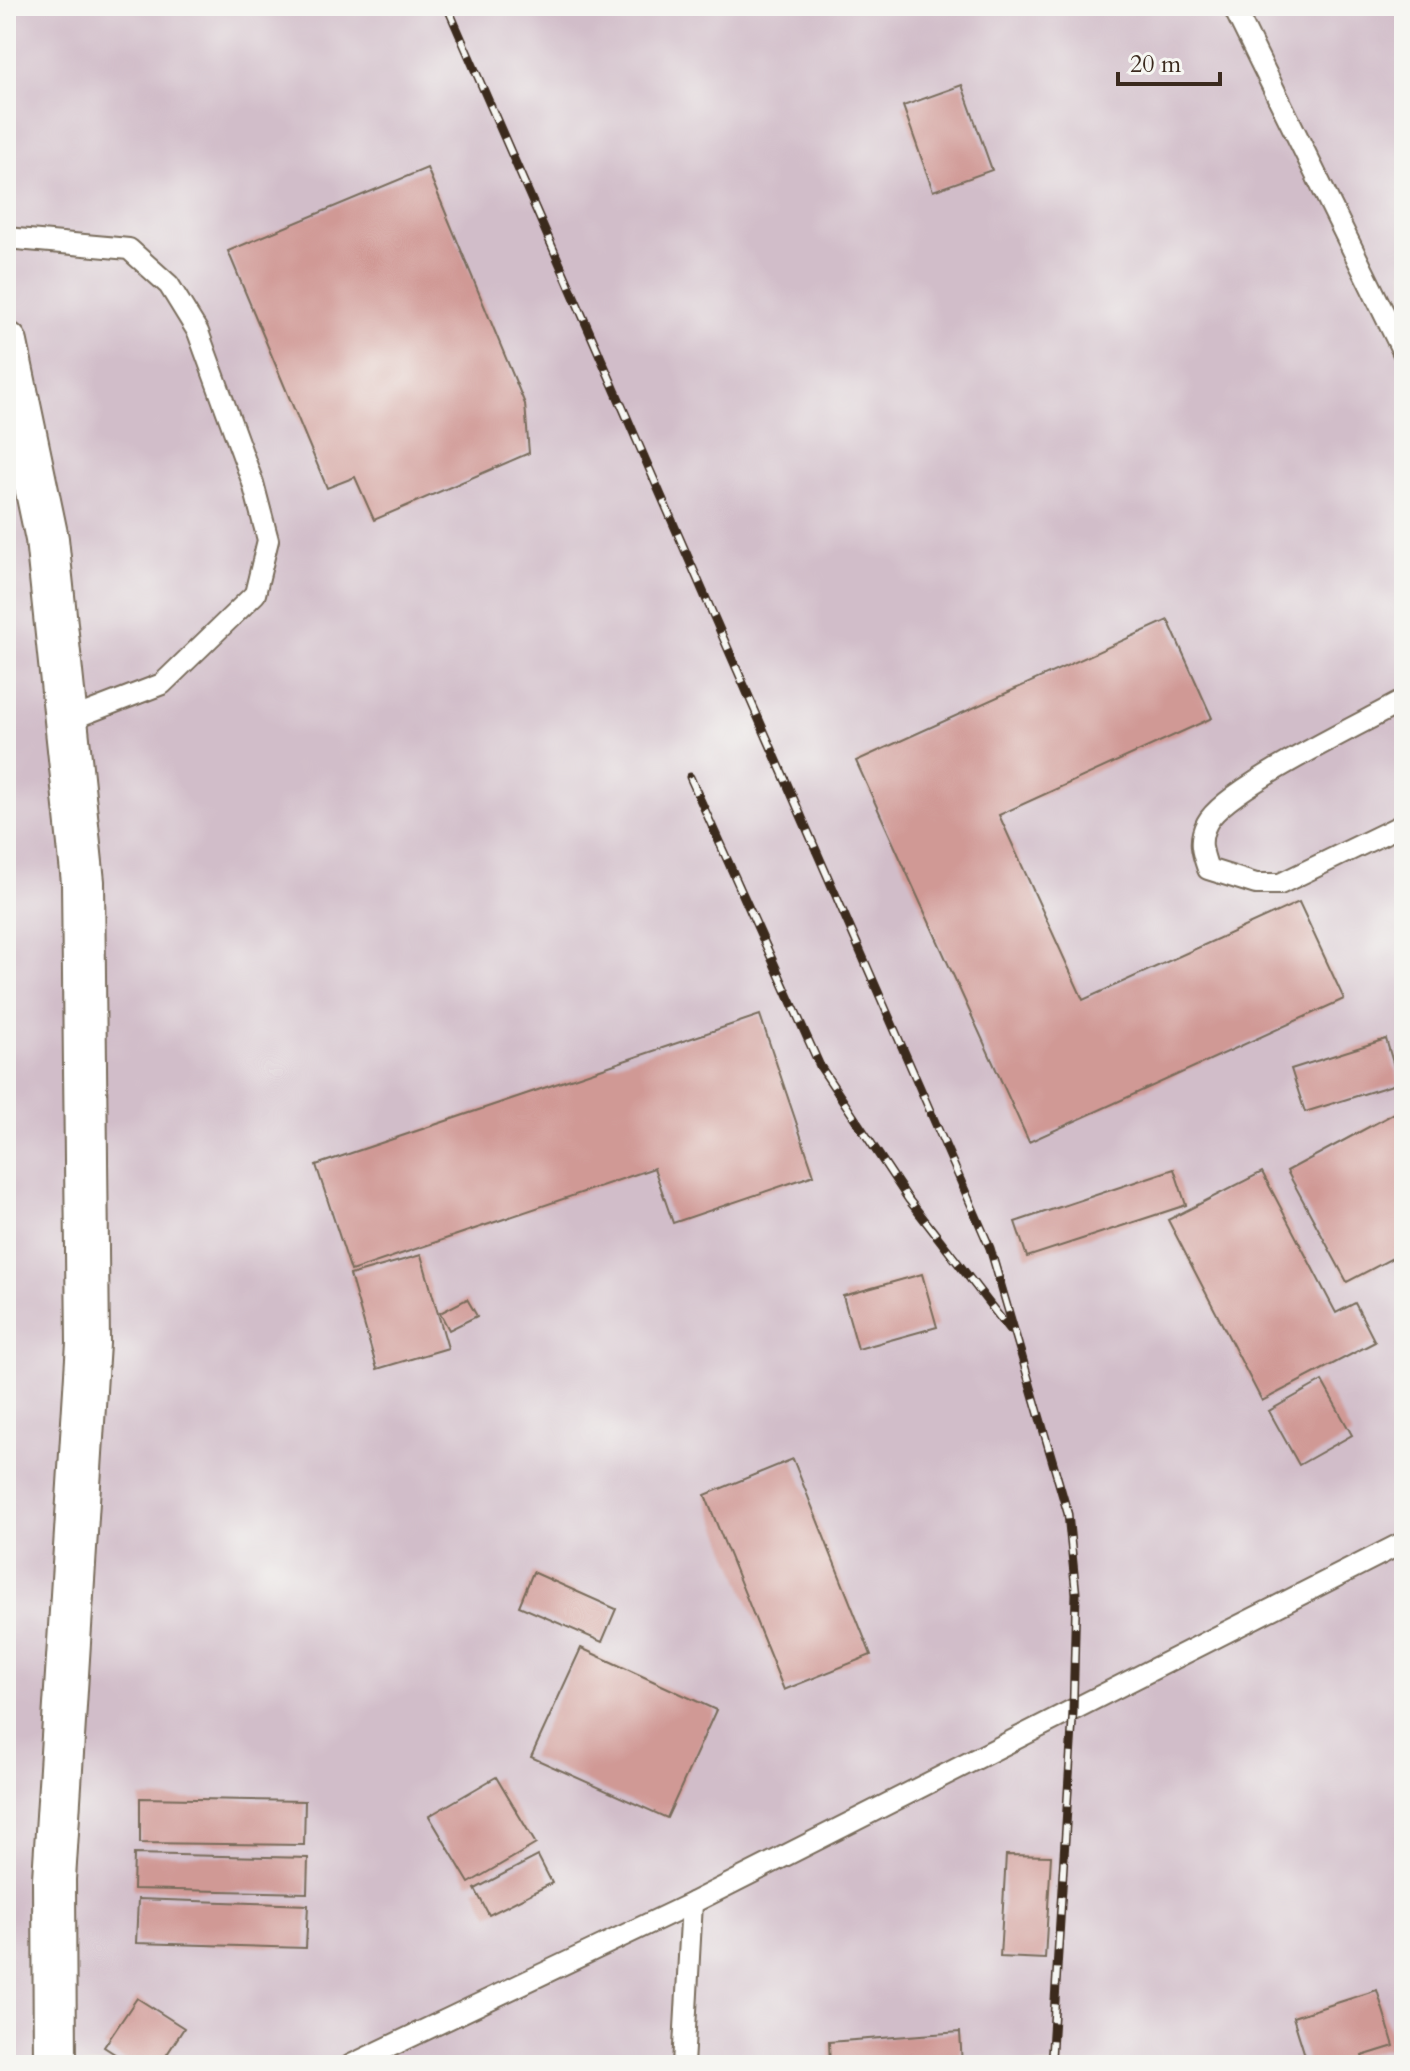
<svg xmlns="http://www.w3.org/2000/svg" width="1410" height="2071" viewBox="0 0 1410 2071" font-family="Cardo,serif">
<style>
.industrial{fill:#d1bdc9}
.building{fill:#d09995}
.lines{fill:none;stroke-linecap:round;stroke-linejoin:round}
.service-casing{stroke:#796c5b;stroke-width:24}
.minor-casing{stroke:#796c5b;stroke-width:46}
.service{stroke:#fff;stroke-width:20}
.minor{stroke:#fff;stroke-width:42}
.rail-casing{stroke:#3b2a1e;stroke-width:9}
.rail{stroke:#f6f6f2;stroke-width:6;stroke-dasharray:18;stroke-linecap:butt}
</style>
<rect width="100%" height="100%" fill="#f6f6f2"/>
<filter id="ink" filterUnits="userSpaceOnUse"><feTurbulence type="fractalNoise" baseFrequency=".0125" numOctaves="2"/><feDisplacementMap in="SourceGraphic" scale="16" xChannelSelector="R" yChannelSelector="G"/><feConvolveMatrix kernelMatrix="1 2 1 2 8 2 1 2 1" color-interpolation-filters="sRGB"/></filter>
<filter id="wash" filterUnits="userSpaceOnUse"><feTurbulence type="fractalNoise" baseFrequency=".006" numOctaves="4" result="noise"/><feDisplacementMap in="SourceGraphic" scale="32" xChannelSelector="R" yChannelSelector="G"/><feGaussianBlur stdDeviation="1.8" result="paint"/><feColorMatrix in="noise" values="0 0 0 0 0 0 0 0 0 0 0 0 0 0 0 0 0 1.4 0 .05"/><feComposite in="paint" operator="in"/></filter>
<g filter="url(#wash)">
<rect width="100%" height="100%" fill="#ede6cc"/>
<rect class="industrial" x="6" y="6" width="1398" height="2059"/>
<g id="blocks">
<g class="building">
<polygon points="962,85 992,170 933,191 903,106"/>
<polygon points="427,168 525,404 529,453 374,520 355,477 327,488 228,251"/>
<polygon points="1168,620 1212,718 999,815 1083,1000 1299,902 1344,999 1029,1142 856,761"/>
<polygon points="760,1015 814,1175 673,1223 654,1168 351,1271 316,1165"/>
<polygon points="1386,1039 1399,1083 1305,1112 1291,1069"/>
<polygon points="1404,1108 1404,1252 1347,1282 1287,1171"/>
<polygon points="1174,1169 1186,1205 1027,1257 1015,1222"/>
<polygon points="1262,1172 1336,1313 1355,1303 1375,1342 1262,1401 1168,1220"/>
<polygon points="421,1255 448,1348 377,1369 350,1275"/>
<polygon points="922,1274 937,1327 858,1349 843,1296"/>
<polygon points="467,1299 477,1316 449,1330 440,1313"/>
<polygon points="1322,1381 1352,1435 1299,1465 1269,1411"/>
<polygon points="793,1459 871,1655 784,1690 705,1495"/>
<polygon points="533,1572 616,1609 602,1642 519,1606"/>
<polygon points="581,1648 716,1710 667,1818 531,1757"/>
<polygon points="496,1777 536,1844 469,1883 429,1816"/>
<polygon points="140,1798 305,1801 304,1845 140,1843"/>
<polygon points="134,1854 308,1858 307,1893 133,1889"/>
<polygon points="1006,1855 1051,1856 1045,1959 1000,1957"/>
<polygon points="538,1856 552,1883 489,1915 475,1889"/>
<polygon points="138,1899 308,1905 306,1948 136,1943"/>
<polygon points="1377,1990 1394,2046 1362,2056 1365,2065 1308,2065 1293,2017"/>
<polygon points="137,1998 184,2028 160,2065 132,2065 104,2047"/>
<polygon points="960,2032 962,2065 830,2065 829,2042"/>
</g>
</g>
</g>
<g filter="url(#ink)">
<use href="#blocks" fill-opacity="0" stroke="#796c5b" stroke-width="2"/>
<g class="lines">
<defs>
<g id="service">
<polyline points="1233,6 1404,354"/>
<polyline points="6,238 129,249 169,285 198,332 253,483 268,540 255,594 162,684 66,721"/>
<path d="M 1404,700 C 1364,723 1225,788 1207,823 C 1198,840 1202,852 1208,869 L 1256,884 L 1280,884 L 1404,824"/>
<polyline points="351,2065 692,1903 1404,1542"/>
<polyline points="683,2065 692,1903"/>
</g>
<polyline id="minor" points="6,343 47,539 83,882 88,1343 54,1879 55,2065"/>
</defs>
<use href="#service" class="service-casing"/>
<use href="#minor" class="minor-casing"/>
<use href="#service" class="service"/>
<use href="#minor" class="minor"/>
<defs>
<g id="rail">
<polyline points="447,6 990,1248 1068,1514 1076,1593 1073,1712 1051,2065"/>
<polyline points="690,777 820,1066 909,1200 1009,1329"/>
</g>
</defs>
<use href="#rail" class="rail-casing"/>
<use href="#rail" class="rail"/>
</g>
</g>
<rect width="1410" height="2071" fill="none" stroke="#f6f6f2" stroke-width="32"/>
<path d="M1118 72v12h102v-12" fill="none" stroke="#3b2a1e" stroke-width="4"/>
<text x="1130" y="72" font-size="24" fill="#3b2a1e" stroke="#f6f6f2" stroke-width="6" paint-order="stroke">20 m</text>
</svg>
